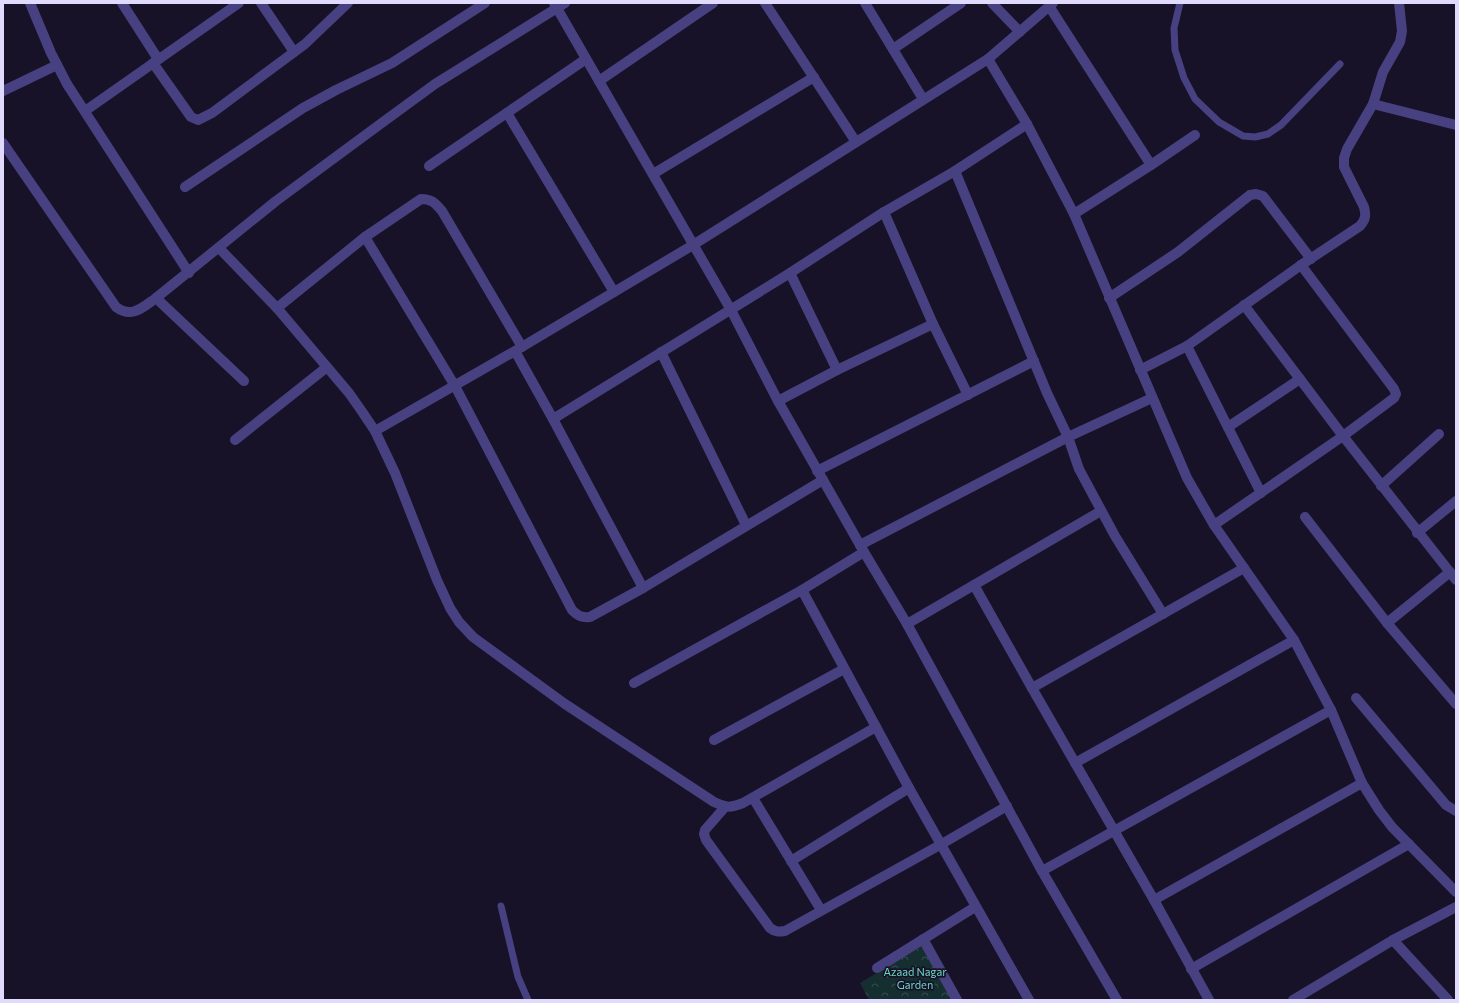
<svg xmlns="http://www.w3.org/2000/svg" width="1459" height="1003" viewBox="0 0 1459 1003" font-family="Commissioner,sans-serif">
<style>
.park{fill:url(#park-crowns)}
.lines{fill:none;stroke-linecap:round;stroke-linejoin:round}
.service{stroke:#474181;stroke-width:7}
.minor{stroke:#474181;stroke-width:10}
.tertiary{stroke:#474181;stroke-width:10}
.labels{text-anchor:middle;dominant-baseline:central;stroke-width:3.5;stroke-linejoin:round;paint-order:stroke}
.park-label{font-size:11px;fill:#6bd7c2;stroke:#171227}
</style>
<defs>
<pattern id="park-crowns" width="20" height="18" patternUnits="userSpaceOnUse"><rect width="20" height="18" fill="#152f30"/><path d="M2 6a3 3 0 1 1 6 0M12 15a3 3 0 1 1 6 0" fill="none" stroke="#374d4f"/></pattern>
</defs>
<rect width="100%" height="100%" fill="#171227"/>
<polygon class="park" points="924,945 953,1000 869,1000 860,983"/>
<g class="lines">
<g class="service">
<polyline points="1180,3 1174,28 1175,50 1184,78 1195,99 1219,122 1243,136 1255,137 1268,134 1281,125 1340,64"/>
<polyline points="501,906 518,977 528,1000"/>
</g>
<g class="minor">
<polyline points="30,3 51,53 67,84 189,273"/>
<polyline points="122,3 158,59"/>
<polyline points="261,3 294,52"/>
<polyline points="765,3 856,142"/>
<polyline points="865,3 923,99"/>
<polyline points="992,3 1020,32"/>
<polyline points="1049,6 1151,165"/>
<polyline points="893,49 961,3"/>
<polyline points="988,59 1027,124 1074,214 1187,478 1214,525 1294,640 1331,710 1362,783 1379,810 1392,827 1456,892"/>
<polyline points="153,63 191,117 198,120 212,113 305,44 348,3"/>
<polyline points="599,81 713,3"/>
<polyline points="3,91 57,65"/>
<polyline points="1373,104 1456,125"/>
<polyline points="85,111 239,3"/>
<polyline points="507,113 614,292"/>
<path d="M 3,143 L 116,307 C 132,319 143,307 156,298 L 276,201 L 379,125 L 435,84 L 565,3"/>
<polyline points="429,166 586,59"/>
<polyline points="955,171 1047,393 1068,437 1079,469 1115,536 1163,614"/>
<polyline points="653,174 814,77"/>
<polyline points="185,187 303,108 336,90 392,63 485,3"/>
<polyline points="884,212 933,324 968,395"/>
<polyline points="1074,214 1151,165 1195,135"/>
<path d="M 365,237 L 455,386 L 572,610 C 578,616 582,618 590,617 L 643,588 L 823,480"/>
<path d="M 219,248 L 277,308 L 349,393 L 363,413 L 375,431 L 395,473 L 437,580 L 450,608 L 459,622 L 473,637 L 565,704 L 714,802 C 727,808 730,808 743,803 L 876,727"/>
<polyline points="790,273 837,370"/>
<polyline points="156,298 244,381"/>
<polyline points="1109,298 1178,252 1250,195 1256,194 1263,196 1311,259"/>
<polyline points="1244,305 1343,436 1456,580"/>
<path d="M 277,308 L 365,237 L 421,199 C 432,199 435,203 442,211 L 522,347"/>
<polyline points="1187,346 1261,493"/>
<polyline points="515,351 553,419 643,588"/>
<polyline points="661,352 746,525"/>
<path d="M 1140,370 L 1187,346 L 1301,265 L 1360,226 C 1366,219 1366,215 1364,207 L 1344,167 L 1344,158 L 1347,149 L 1373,104 L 1383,72 L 1400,42 L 1402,31 L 1399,3"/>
<polyline points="778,401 837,370 933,324"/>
<polyline points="553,419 790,273 884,212 955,171 1027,124"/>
<polyline points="1228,427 1300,379"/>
<polyline points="375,431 515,351 693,245 988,59 1053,3"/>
<polyline points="235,440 327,367"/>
<polyline points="817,471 1034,361"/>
<polyline points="1381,486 1439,434"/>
<polyline points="1305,517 1387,623 1456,704"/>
<polyline points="1214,525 1343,436 1394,398 1396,394 1394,389 1301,265"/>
<polyline points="1417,533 1456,501"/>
<polyline points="860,545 1068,437 1152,398"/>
<polyline points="864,552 802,590 909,788 1029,1000"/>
<polyline points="974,585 1032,688"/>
<polyline points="1387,623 1450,572"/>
<polyline points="907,624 1101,511"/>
<polyline points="634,683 802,590"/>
<polyline points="1356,698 1446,805 1456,811"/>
<polyline points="714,740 844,669"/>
<polyline points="1075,763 1294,640"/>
<polyline points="753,798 821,910"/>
<path d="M 725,807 L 705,830 L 704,834 L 706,840 L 770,928 C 775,932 779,932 785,931 L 940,845 L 1007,806"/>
<polyline points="791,861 909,788"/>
<polyline points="1042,871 1331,710"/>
<polyline points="1154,900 1362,783"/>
<polyline points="923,939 957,1000"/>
<polyline points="1393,940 1448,1000"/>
<polyline points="877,968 975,907"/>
<polyline points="1191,969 1409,844"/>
<polyline points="1209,1000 1154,900 1032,688 1244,568"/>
<polyline points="1293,1000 1393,940 1456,907"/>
</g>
<polyline class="tertiary" points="554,3 731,310 778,401 864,552 907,624 1042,871 1117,1000"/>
</g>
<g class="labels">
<g class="park-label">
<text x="915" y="971">Azaad Nagar<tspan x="915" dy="13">Garden</tspan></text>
</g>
</g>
<rect width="1459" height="1003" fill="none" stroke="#e0dafc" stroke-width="8"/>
</svg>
